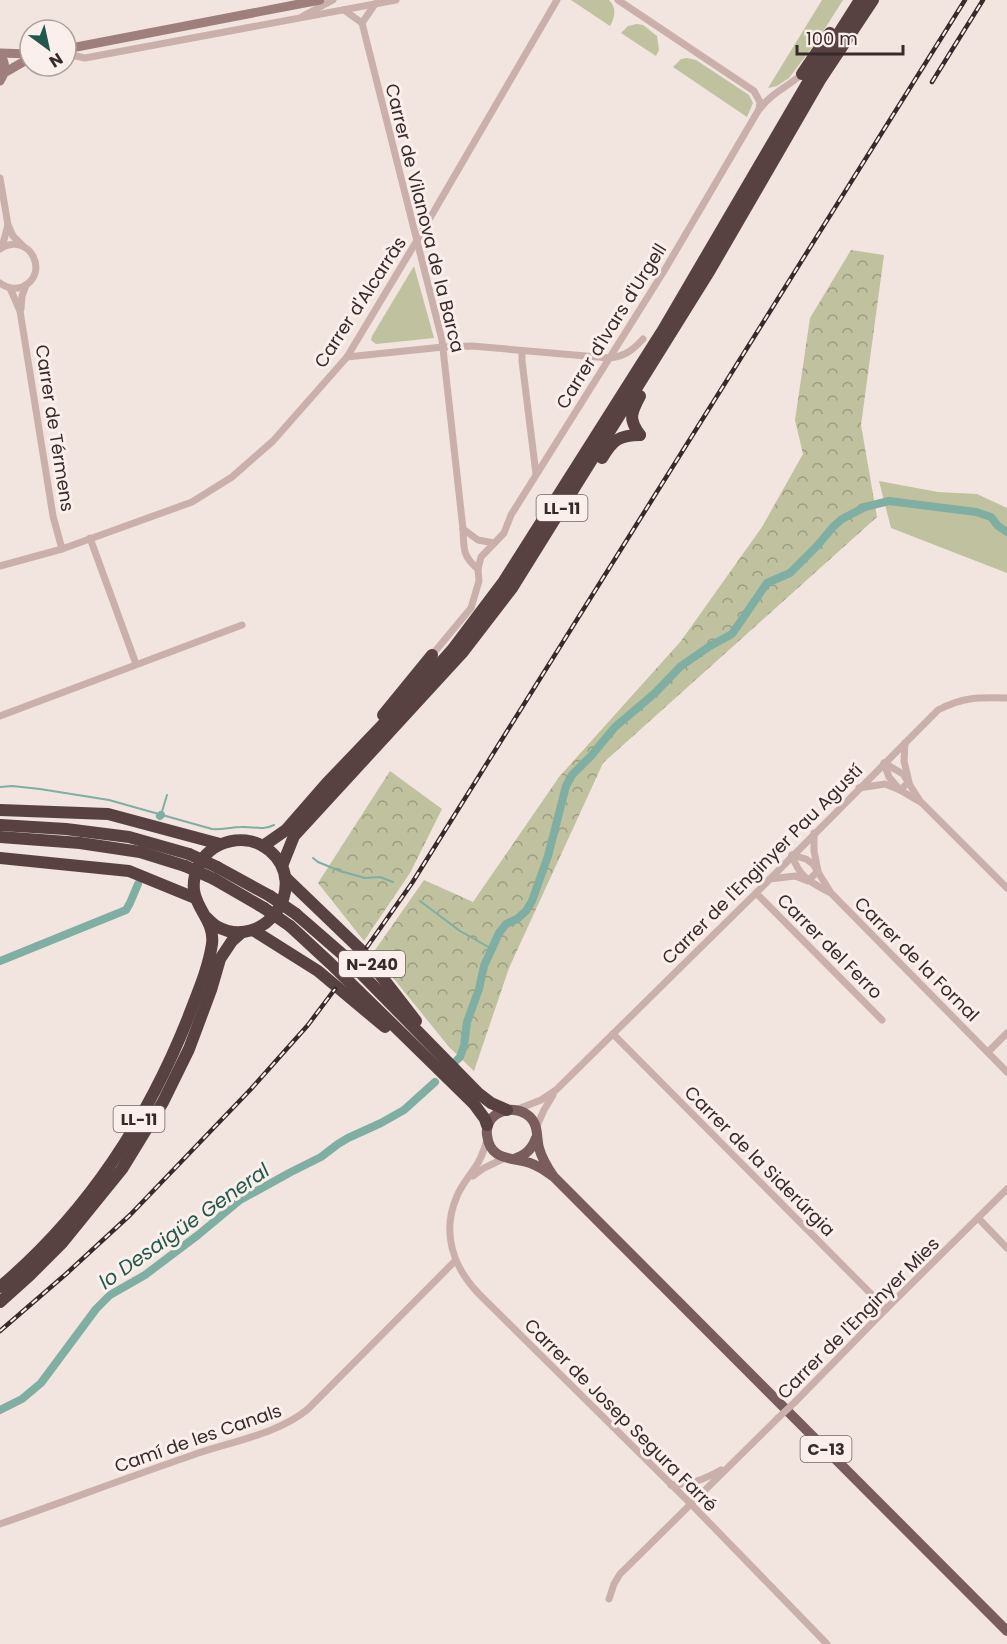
<svg xmlns="http://www.w3.org/2000/svg" width="1007" height="1644" viewBox="0 0 1007 1644" font-family="Poppins,sans-serif">
<style>
.grass{fill:#bfc19f}
.forest{fill:url(#forest-crowns)}
.lines{fill:none;stroke-linecap:round;stroke-linejoin:round}
.stream{stroke:#7faea3;stroke-width:2}
.canal{stroke:#7faea3;stroke-width:8}
.street{stroke:#cab0ab;stroke-width:7}
.secondary{stroke:#9e7f7c;stroke-width:9}
.primary{stroke:#795d5c;stroke-width:10}
.highway{stroke:#584241;stroke-width:12}
.rail-casing{stroke:#382a2a;stroke-width:4.5}
.rail{stroke:#faefeb;stroke-width:2;stroke-dasharray:7;stroke-linecap:butt}
.street-bridge{stroke:#cab0ab;stroke-width:7}
.highway-bridge{stroke:#584241;stroke-width:12}
.labels{text-anchor:middle;dominant-baseline:central;stroke-width:6;stroke-linejoin:round;paint-order:stroke}
.shield{fill:#faefeb;stroke:#726564;stroke-width:1.5}
.shield-label{font-size:16px;font-weight:bold;fill:#382a2a}
.street-label{font-size:18px;fill:#382a2a;stroke:#faefeb}
.water-label{font-size:20px;font-style:italic;fill:#21584d;stroke:#faefeb}
</style>
<defs>
<pattern id="forest-crowns" width="20" height="18" patternUnits="userSpaceOnUse" patternTransform="scale(1.5)"><rect width="20" height="18" fill="#bfc19f"/><path d="M2 6a3 3 0 1 1 6 0M12 15a3 3 0 1 1 6 0" fill="none" stroke="#9c9d82"/></pattern>
</defs>
<rect width="100%" height="100%" fill="#f2e4df"/>
<g class="grass">
<path d="M 571,0 L 609,0 C 617,8 615,17 610,26 Z"/>
<polygon points="822,0 843,0 817,41 789,78 777,86 768,88"/>
<polygon points="637,24 643,25 657,36 659,50 656,56 621,33 628,26"/>
<polygon points="687,58 696,60 749,95 753,103 747,117 673,67 681,59"/>
<polygon points="414,266 434,338 376,344 371,340 372,336"/>
<polygon points="879,481 938,492 977,494 1007,508 1007,573 891,528"/>
</g>
<g class="forest">
<polygon points="851,250 884,255 861,425 877,517 603,763 509,968 474,1071 449,1047 373,953 424,880 473,902 559,777 681,641 762,527 803,454 795,420 810,318"/>
<polygon points="390,771 442,809 410,873 364,941 318,883"/>
</g>
<g class="lines">
<g class="stream">
<path d="M 0,787 L 12,786 L 40,789 L 109,800 L 212,829 C 221,830 231,827 241,827 C 253,826 262,831 274,825"/>
<polyline points="161,815 167,795"/>
<polyline points="313,858 318,862 340,871 365,878 380,877 393,882"/>
<polyline points="420,901 460,931 492,949"/>
</g>
<g class="canal">
<polyline points="160,816 161,815"/>
<polyline points="0,961 126,910 130,903 138,884"/>
<polyline points="457,1060 460,1057 464,1046 467,1022 479,989 484,966 499,933 506,924 517,919 526,911 532,901 548,856 566,786 572,775 591,756 615,727 655,693 681,666 710,646 732,634 767,583 790,573 817,546 833,527 842,519 865,507 889,501 976,512 991,517 998,526 1007,532"/>
<polyline points="0,1410 22,1399 41,1383 96,1309 110,1295 145,1275 198,1235 240,1200 291,1172 321,1157 338,1144 348,1138 381,1123 404,1110 435,1082"/>
</g>
<g class="street">
<polyline points="618,0 754,91 760,102 759,109"/>
<path d="M 344,10 L 362,23 L 442,340 L 463,529 C 464,548 462,556 478,569"/>
<polyline points="303,16 333,0"/>
<polyline points="362,23 375,4"/>
<polyline points="66,54 85,58 396,0"/>
<polyline points="0,178 8,225 13,236 22,245"/>
<polyline points="2,247 8,225"/>
<path d="M 0,249 C 30,230 51,275 22,287 C 14,290 7,288 0,283"/>
<polyline points="10,288 20,311 53,516 62,549"/>
<polyline points="21,309 22,296 26,285"/>
<polyline points="522,351 522,361 536,474"/>
<path d="M 347,357 L 443,347 L 472,346 L 609,358 C 624,357 633,350 643,339"/>
<polyline points="463,529 478,540 494,543"/>
<polyline points="90,538 136,664"/>
<polyline points="0,566 62,549 192,502 232,477 273,441 347,357 416,242 557,0"/>
<path d="M 432,655 L 471,608 L 479,581 L 478,569 L 481,557 L 504,533 L 511,515 L 664,271 L 758,111 C 772,92 785,89 802,74"/>
<polyline points="0,716 242,625"/>
<polyline points="884,763 889,777 900,790 922,803 1007,888"/>
<polyline points="884,763 903,774 920,801"/>
<polyline points="859,788 885,784 900,790 909,782 904,761 905,743"/>
<polyline points="792,855 806,859 813,864 831,893 1007,1072"/>
<path d="M 792,855 C 799,877 810,882 829,892"/>
<polyline points="770,879 795,876 808,881 818,871 814,851 814,833"/>
<polyline points="756,893 882,1020"/>
<polyline points="613,1034 886,1309"/>
<polyline points="988,1052 1007,1033"/>
<path d="M 518,1109 L 541,1100 L 556,1090 L 756,893 L 938,710 C 963,697 979,697 1007,698"/>
<polyline points="536,1128 544,1110 553,1095"/>
<path d="M 487,1140 C 484,1150 481,1160 474,1169 C 468,1178 461,1186 457,1196 C 441,1233 453,1267 479,1294 L 691,1504 L 827,1644"/>
<polyline points="473,1176 484,1168 505,1158"/>
<polyline points="979,1219 1007,1248"/>
<polyline points="795,1402 886,1309 1007,1189"/>
<path d="M 671,1485 C 692,1484 703,1480 721,1470"/>
<path d="M 0,1524 C 63,1502 126,1478 190,1456 C 228,1442 277,1435 308,1409 L 455,1261"/>
<polyline points="609,1599 614,1584 620,1574 778,1418"/>
</g>
<g class="secondary">
<polyline points="66,49 320,0"/>
<polyline points="0,53 30,54"/>
<path d="M 0,54 C 6,63 6,72 0,81"/>
<polyline points="4,73 30,58"/>
</g>
<g class="primary">
<path d="M 514,1159 C 526,1155 532,1149 536,1138"/>
<path d="M 554,1177 C 546,1171 539,1166 530,1163 C 511,1157 490,1161 487,1135 C 484,1112 514,1102 530,1117 C 539,1126 536,1137 539,1148 C 542,1159 547,1167 554,1177 L 1007,1631"/>
</g>
<g class="highway">
<polyline points="802,74 830,33"/>
<path d="M 640,396 C 631,413 628,419 640,435"/>
<path d="M 602,458 C 613,440 619,435 640,435"/>
<polyline points="383,715 432,655"/>
<polyline points="0,810 108,814 220,844"/>
<polyline points="0,825 66,829 129,837 189,854"/>
<polyline points="0,837 80,843 140,852 185,866"/>
<polyline points="263,846 286,830 327,783 416,690 452,650 504,581 663,330 811,77 860,0"/>
<polyline points="0,858 129,871 195,898"/>
<polyline points="282,866 294,836 462,653 512,588 710,270 820,80 873,0"/>
<polyline points="217,867 270,896"/>
<polyline points="285,877 361,950 416,1021"/>
<polyline points="214,879 264,908"/>
<polyline points="296,914 342,954 478,1093 491,1103 507,1110"/>
<polyline points="290,926 330,963 474,1104 485,1119 487,1125"/>
<polyline points="253,930 318,971 385,1027"/>
<path d="M 0,1287 C 85,1215 147,1121 188,1018 C 197,994 208,970 212,944 C 216,915 182,903 198,867 C 210,840 247,831 270,851 C 311,886 264,953 216,926 C 213,924 209,920 206,917"/>
<polyline points="0,1302 30,1275 62,1243 122,1169 163,1102 189,1049 211,990 220,959 232,941 242,932"/>
</g>
<defs>
<g id="rail">
<polyline points="932,82 983,0"/>
<polyline points="367,947 412,883 965,0"/>
<polyline points="0,1331 66,1274 130,1215 251,1089 308,1025 335,989"/>
</g>
</defs>
<use href="#rail" class="rail-casing"/>
<use href="#rail" class="rail"/>
<polyline class="street-bridge" points="778,1418 795,1402"/>
<g class="highway-bridge">
<polyline points="189,854 217,867"/>
<polyline points="185,866 214,879"/>
<polyline points="270,896 296,914"/>
<polyline points="264,908 290,926"/>
</g>
</g>
<g class="labels">
<g class="shield">
<rect x="536.5" y="495" width="51" height="26" rx="4.5"/>
<rect x="339" y="951" width="66" height="26" rx="4.5"/>
<rect x="113.5" y="1106" width="51" height="26" rx="4.5"/>
<rect x="800.5" y="1436" width="51" height="26" rx="4.5"/>
</g>
<g class="shield-label">
<text x="562" y="508">LL-11</text>
<text x="372" y="964">N-240</text>
<text x="139" y="1119">LL-11</text>
<text x="826" y="1449">C-13</text>
</g>
<g class="street-label">
<text transform="translate(425 218) rotate(76)">Carrer de Vilanova de la Barca</text>
<text transform="translate(360 302) rotate(-57)">Carrer d'Alcarràs</text>
<text transform="translate(611 326) rotate(-58)">Carrer d'Ivars d'Urgell</text>
<text transform="translate(55 428) rotate(81)">Carrer de Térmens</text>
<text transform="translate(762 864) rotate(-45)">Carrer de l'Enginyer Pau Agustí</text>
<text transform="translate(830 946) rotate(45)">Carrer del Ferro</text>
<text transform="translate(917 959) rotate(45)">Carrer de la Fornal</text>
<text transform="translate(760 1161) rotate(45)">Carrer de la Siderúrgia</text>
<text transform="translate(858 1318) rotate(-45)">Carrer de l'Enginyer Mies</text>
<text transform="translate(621 1415) rotate(45)">Carrer de Josep Segura Farré</text>
<text transform="translate(198 1438) rotate(-19)">Camí de les Canals</text>
</g>
<g class="water-label">
<text transform="translate(184 1226) rotate(-35)">lo Desaigüe General</text>
</g>
</g>
<g transform="translate(48 48) rotate(147)"><circle r="28" fill="#faefeb" stroke="#aca09e" stroke-width="1.5"/>
<path d="M0-4.5L10 22L0 15L-10 22Z" fill="#21584d"/>
<text y="-9" font-size="16" font-weight="bold" text-anchor="middle" fill="#382a2a">N</text>
</g>
<path d="M797 45v9h106v-9" fill="none" stroke="#382a2a" stroke-width="3"/>
<text x="806" y="45" font-size="18" fill="#382a2a" stroke="#faefeb" stroke-width="4.5" paint-order="stroke">100 m</text>
</svg>
